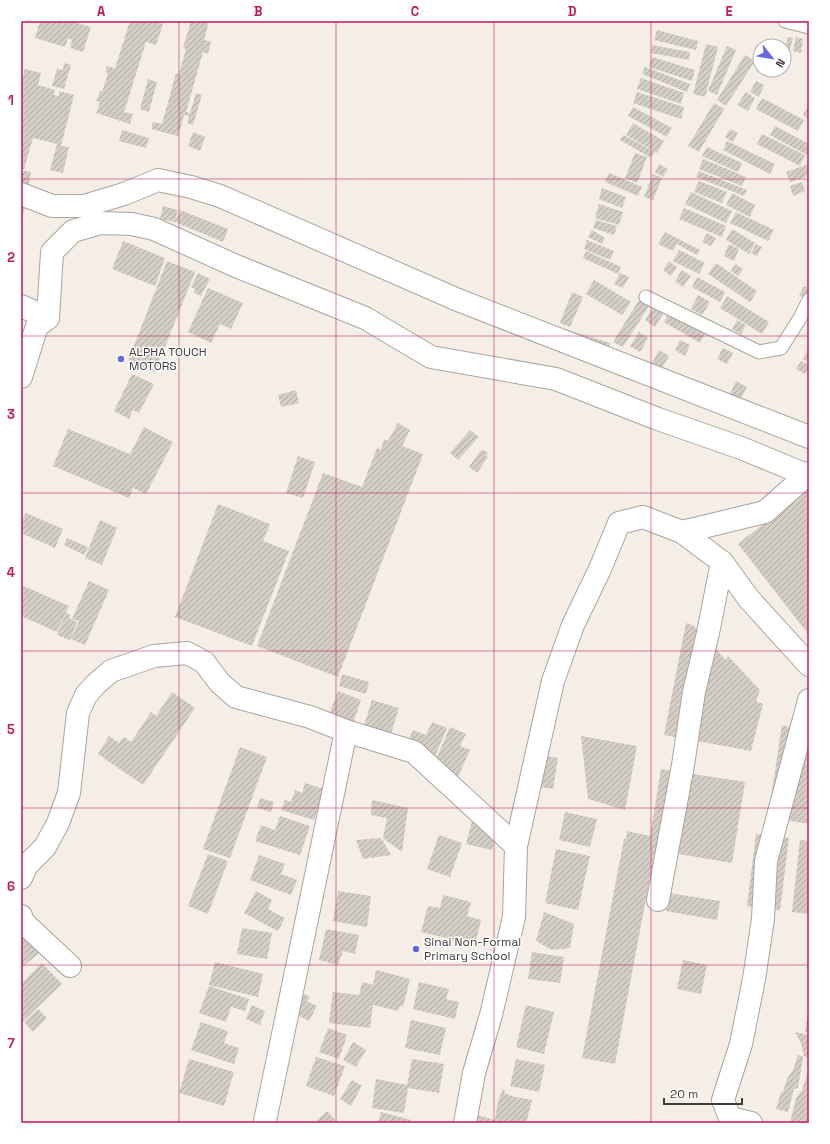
<svg xmlns="http://www.w3.org/2000/svg" width="830" height="1144" viewBox="0 0 830 1144" font-family="'Space Grotesk',sans-serif">
<style>
.building{fill:url(#building-hatch)}
.lines{fill:none;stroke-linecap:round;stroke-linejoin:round}
.lane-casing{stroke:#aaa49d;stroke-width:15}
.street-casing{stroke:#aaa49d;stroke-width:24}
.secondary-casing{stroke:#aaa49d;stroke-width:24}
.lane{stroke:#fff;stroke-width:13}
.street{stroke:#fff;stroke-width:22}
.secondary{stroke:#fff;stroke-width:22}
.grid{fill:none;stroke:#c2185b;stroke-width:1;stroke-opacity:0.55}
.poi-dot{fill:#6469e1;stroke:#fff;stroke-width:1.5}
.labels{text-anchor:middle;dominant-baseline:central;stroke-width:3;stroke-linejoin:round;paint-order:stroke}
.poi-label{font-size:12px;fill:#3f3c3a;stroke:#fff;text-anchor:start}
.neatline{fill:none;stroke:#c2185b;stroke-width:1.5}
.grid-label{font-size:13px;text-anchor:middle;font-weight:bold;fill:#c2185b}
</style>
<defs>
<pattern id="building-hatch" width="6" height="6" patternUnits="userSpaceOnUse"><rect width="6" height="6" fill="#d5cec7"/><path d="M-1 1l2-2M0 6l6-6M5 7l2-2" fill="none" stroke="#aea8a3"/></pattern>
</defs>
<rect width="100%" height="100%" fill="#f5eee7"/>
<g class="building">
<polygon points="40,21 71,21 91,27 83,52 70,48 72,40 68,38 65,47 35,38"/>
<polygon points="130,21 155,21 163,24 156,45 146,42 124,112 133,114 130,124 96,113 100,102 96,101 100,91 102,92 108,73 105,72 107,66 115,68"/>
<polygon points="191,21 209,21 204,40 211,42 208,54 203,52 186,112 190,113 196,93 202,95 193,125 187,123 189,116 184,115 178,136 151,129 153,122 162,124 176,73 179,74 186,49 183,48"/>
<polygon points="657,30 698,41 696,50 654,40"/>
<polygon points="788,37 793,38 789,54 784,53"/>
<polygon points="796,37 803,39 801,53 793,51"/>
<polygon points="706,44 718,47 705,97 693,94"/>
<polygon points="652,45 690,52 689,60 651,53"/>
<polygon points="727,46 736,50 717,95 708,91"/>
<polygon points="745,55 755,61 726,106 717,100"/>
<polygon points="652,57 695,70 692,81 649,67"/>
<polygon points="64,63 71,65 64,89 52,86 57,69 63,70"/>
<polygon points="645,67 690,84 687,92 642,74"/>
<polygon points="25,69 41,73 38,85 55,90 54,95 59,96 59,91 74,95 61,146 69,147 63,173 50,170 57,144 33,138 24,169 21,169 21,82"/>
<polygon points="641,78 684,93 681,104 637,89"/>
<polygon points="148,79 157,82 149,112 140,109"/>
<polygon points="756,81 764,85 759,97 750,92"/>
<polygon points="637,92 684,107 681,119 633,103"/>
<polygon points="746,92 755,98 748,111 737,105"/>
<polygon points="762,98 804,120 798,131 756,109"/>
<polygon points="714,103 724,109 699,152 688,146"/>
<polygon points="633,107 672,128 667,137 628,116"/>
<polygon points="808,107 809,108 809,119 803,115"/>
<polygon points="633,123 664,141 657,153 626,135"/>
<polygon points="775,126 809,144 809,152 807,155 770,135"/>
<polygon points="730,129 738,133 733,142 725,137"/>
<polygon points="122,130 149,138 146,148 119,141"/>
<polygon points="193,132 205,137 200,151 188,146"/>
<polygon points="762,134 805,155 800,166 757,144"/>
<polygon points="623,135 655,152 651,158 620,140"/>
<polygon points="727,141 775,164 770,174 723,150"/>
<polygon points="707,147 742,163 738,172 702,156"/>
<polygon points="635,153 647,157 637,183 625,178"/>
<polygon points="703,159 746,177 742,186 699,169"/>
<polygon points="659,164 668,169 663,177 655,172"/>
<polygon points="809,164 809,176 790,182 786,172"/>
<polygon points="21,170 31,172 26,199 21,198"/>
<polygon points="699,171 747,190 744,196 696,177"/>
<polygon points="609,173 642,187 638,196 605,182"/>
<polygon points="653,174 662,178 653,200 644,197"/>
<polygon points="699,181 727,192 722,203 694,192"/>
<polygon points="802,182 805,191 793,196 790,186"/>
<polygon points="602,188 626,197 622,208 599,199"/>
<polygon points="691,192 732,211 726,223 685,204"/>
<polygon points="732,193 755,205 750,217 726,205"/>
<polygon points="21,199 26,200 22,220 21,220"/>
<polygon points="599,204 623,212 619,225 595,218"/>
<polygon points="163,206 178,210 175,222 180,210 228,229 223,242 175,222 160,219"/>
<polygon points="684,208 726,226 722,237 679,219"/>
<polygon points="736,212 774,230 768,241 730,223"/>
<polygon points="596,220 617,226 614,235 593,228"/>
<polygon points="732,229 755,243 749,254 726,240"/>
<polygon points="592,230 605,238 602,244 588,237"/>
<polygon points="665,232 700,250 697,255 677,244 673,251 658,244"/>
<polygon points="707,233 716,238 711,246 702,242"/>
<polygon points="587,240 614,251 610,260 584,249"/>
<polygon points="123,241 165,258 155,286 112,269"/>
<polygon points="729,244 739,249 734,261 724,256"/>
<polygon points="756,244 762,247 757,256 751,253"/>
<polygon points="679,250 705,263 699,274 673,261"/>
<polygon points="586,251 621,267 618,274 583,258"/>
<polygon points="167,261 195,272 155,372 128,361"/>
<polygon points="669,261 677,267 671,276 663,270"/>
<polygon points="716,263 757,291 750,302 708,274"/>
<polygon points="735,264 743,269 738,276 731,271"/>
<polygon points="682,270 691,276 683,287 675,281"/>
<polygon points="198,273 210,279 201,296 194,293 195,289 191,287"/>
<polygon points="620,273 629,277 623,288 614,284"/>
<polygon points="697,277 725,292 720,302 692,287"/>
<polygon points="594,280 631,302 622,315 586,294"/>
<polygon points="804,286 809,289 808,300 799,295"/>
<polygon points="208,288 243,303 231,329 220,324 211,343 188,332"/>
<polygon points="572,292 583,297 570,327 560,323"/>
<polygon points="698,295 710,302 702,315 691,309"/>
<polygon points="727,296 769,322 762,334 720,308"/>
<polygon points="639,300 649,306 623,347 613,342"/>
<polygon points="655,304 665,311 655,327 645,320"/>
<polygon points="669,313 705,334 700,343 664,322"/>
<polygon points="737,320 746,325 741,334 732,329"/>
<polygon points="562,328 610,343 605,356 558,340"/>
<polygon points="639,332 648,338 640,352 630,346"/>
<polygon points="680,340 690,345 685,356 675,350"/>
<polygon points="809,347 809,362 803,359"/>
<polygon points="723,348 733,353 727,364 717,359"/>
<polygon points="659,350 669,356 662,368 652,363"/>
<polygon points="801,361 809,365 809,368 805,374 796,369"/>
<polygon points="132,374 154,384 139,413 133,410 129,419 114,411"/>
<polygon points="736,381 747,387 741,399 730,394"/>
<polygon points="296,390 299,403 281,407 278,395"/>
<polygon points="398,423 410,430 402,446 423,454 338,677 257,646 323,473 362,487 377,448 381,450 384,439 388,441"/>
<polygon points="144,427 173,442 146,494 133,488 129,498 53,466 68,429 130,454"/>
<polygon points="470,430 479,437 458,460 450,453"/>
<polygon points="481,450 482,451 483,450 488,453 486,456 488,457 477,473 469,467"/>
<polygon points="298,456 315,462 303,498 286,493"/>
<polygon points="809,487 809,635 738,544"/>
<polygon points="218,504 270,524 263,541 289,551 252,646 175,617"/>
<polygon points="26,513 63,529 55,548 21,533 21,523"/>
<polygon points="100,520 117,528 102,565 85,558"/>
<polygon points="67,538 88,547 84,555 64,545"/>
<polygon points="89,581 109,590 85,645 71,639 79,621 72,619"/>
<polygon points="21,585 69,606 57,632 21,616"/>
<polygon points="66,613 71,615 69,617 71,619 77,622 70,640 57,635"/>
<polygon points="686,623 694,626 726,660 728,656 760,690 756,701 763,704 751,751 664,735"/>
<polygon points="342,674 369,682 366,694 339,686"/>
<polygon points="338,691 361,700 352,726 323,730"/>
<polygon points="172,692 195,708 143,785 98,754 109,736 119,743 124,737 131,742 151,712 156,716"/>
<polygon points="372,700 399,708 391,734 359,741"/>
<polygon points="432,722 447,728 430,768 402,757 413,730 426,735"/>
<polygon points="782,725 791,728 809,748 809,824 768,817"/>
<polygon points="450,727 466,734 460,746 470,750 458,777 433,766"/>
<polygon points="581,736 637,746 625,810 588,799"/>
<polygon points="240,747 267,757 230,858 203,849"/>
<polygon points="527,753 558,758 553,789 522,784"/>
<polygon points="661,769 745,782 732,863 655,850 615,1064 582,1058 624,839 626,839 627,831 650,836"/>
<polygon points="305,783 324,789 314,820 281,810 285,800 291,802 295,790 302,793"/>
<polygon points="260,798 274,802 271,812 257,808"/>
<polygon points="372,800 408,808 402,852 383,838 387,818 371,815"/>
<polygon points="565,812 597,819 590,847 559,840"/>
<polygon points="280,816 310,826 300,855 255,841 261,825 275,830"/>
<polygon points="473,817 499,823 492,850 466,844"/>
<polygon points="756,834 789,838 780,910 747,906"/>
<polygon points="439,835 462,843 450,877 427,869"/>
<polygon points="381,838 391,855 363,859 356,840"/>
<polygon points="800,840 809,841 809,914 792,912"/>
<polygon points="556,849 590,856 578,910 545,903"/>
<polygon points="208,854 228,861 208,914 188,906"/>
<polygon points="259,855 285,864 281,874 297,880 291,895 250,880"/>
<polygon points="256,891 272,900 268,909 285,918 278,931 244,913"/>
<polygon points="338,891 371,896 367,927 333,921"/>
<polygon points="669,893 720,901 717,920 666,911"/>
<polygon points="443,895 471,902 467,916 481,920 475,945 421,932 428,906 440,908"/>
<polygon points="544,912 574,924 570,948 552,950 536,941"/>
<polygon points="242,928 272,933 267,959 237,954"/>
<polygon points="326,929 359,935 355,954 343,951 338,965 319,960"/>
<polygon points="21,931 39,953 21,968"/>
<polygon points="532,952 564,957 560,983 528,979"/>
<polygon points="683,960 707,965 701,994 677,989"/>
<polygon points="215,962 263,974 258,997 209,985"/>
<polygon points="42,963 62,984 21,1023 21,984"/>
<polygon points="376,970 410,979 403,1007 400,1006 398,1011 373,1005 370,1028 329,1023 333,992 359,995 362,982 373,985"/>
<polygon points="419,982 449,989 446,999 459,1002 455,1019 413,1009"/>
<polygon points="209,986 249,999 245,1011 231,1007 226,1022 199,1013"/>
<polygon points="304,994 310,997 307,1001 317,1006 309,1021 294,1013"/>
<polygon points="252,1005 265,1011 260,1025 246,1019"/>
<polygon points="526,1005 554,1012 544,1054 516,1047"/>
<polygon points="38,1009 47,1018 33,1032 24,1022"/>
<polygon points="808,1011 809,1011 809,1033 805,1032"/>
<polygon points="411,1020 446,1028 440,1055 405,1048"/>
<polygon points="201,1022 228,1031 224,1043 239,1048 234,1064 191,1050"/>
<polygon points="328,1028 347,1035 339,1059 319,1052"/>
<polygon points="795,1032 809,1035 809,1059 804,1056 801,1043"/>
<polygon points="353,1042 366,1050 356,1067 343,1060"/>
<polygon points="798,1055 803,1057 798,1088 794,1089 788,1112 776,1109 781,1092 783,1092 787,1079 793,1070"/>
<polygon points="316,1057 345,1066 334,1096 306,1086"/>
<polygon points="189,1059 234,1072 224,1106 179,1093"/>
<polygon points="412,1059 444,1064 439,1093 408,1088 404,1113 372,1108 376,1079 407,1085"/>
<polygon points="516,1059 545,1065 539,1092 510,1086"/>
<polygon points="808,1063 809,1063 809,1123 790,1123 796,1098 802,1090 808,1072"/>
<polygon points="352,1080 362,1086 351,1106 340,1099"/>
<polygon points="503,1089 505,1090 504,1093 515,1097 532,1100 526,1123 460,1123 463,1111 495,1120 498,1101"/>
<polygon points="327,1111 338,1123 314,1123"/>
<polygon points="381,1112 411,1120 410,1123 378,1123"/>
</g>
<g class="lines">
<defs>
<g id="lane">
<polyline points="785,21 809,27"/>
<polyline points="646,297 759,352 781,348 800,318 809,300"/>
</g>
<g id="street">
<polyline points="21,194 52,206 84,206 124,194 158,180 191,187 220,196 458,300 809,437"/>
<polyline points="21,306 48,318 52,252 73,231 101,223 132,224 154,229 236,266 365,318 431,357 556,379 658,419 741,448 809,476"/>
<polyline points="682,532 765,512 809,473"/>
<polyline points="21,878 27,865 45,847 58,823 69,793 78,713 86,695 96,684 111,671 154,656 187,653 204,662 220,683 236,697 310,717 346,731 414,752 516,846"/>
<polyline points="658,900 683,765 694,692 708,633 722,562"/>
<polyline points="21,916 23,922 70,966"/>
<polyline points="265,1121 346,731"/>
<polyline points="465,1123 474,1073 491,1015 514,917 516,846 553,681 573,625 600,569 619,523 643,517 682,532 722,562 749,599 809,665"/>
<polyline points="751,1123 730,1118 723,1100 741,1044 754,979 763,919 766,861 809,700"/>
</g>
<polyline id="secondary" points="21,377 37,326 48,318"/>
</defs>
<use href="#lane" class="lane-casing"/>
<use href="#street" class="street-casing"/>
<use href="#secondary" class="secondary-casing"/>
<use href="#lane" class="lane"/>
<use href="#street" class="street"/>
<use href="#secondary" class="secondary"/>
</g>
<path class="grid" d="M 179,21 L 179,1123M 336,21 L 336,1123M 494,21 L 494,1123M 651,21 L 651,1123M 21,179 L 809,179M 21,336 L 809,336M 21,493 L 809,493M 21,651 L 809,651M 21,808 L 809,808M 21,965 L 809,965"/>
<g class="poi-dot">
<circle cx="121" cy="359" r="4"/>
<circle cx="416" cy="949" r="4"/>
</g>
<g class="labels">
<g class="poi-label">
<text x="129" y="352">ALPHA TOUCH<tspan x="129" dy="14">MOTORS</tspan></text>
<text x="424" y="942">Sinai Non-Formal<tspan x="424" dy="14">Primary School</tspan></text>
</g>
</g>
<rect width="830" height="1144" fill="none" stroke="#ffffff" stroke-width="44"/>
<g transform="translate(772 58) rotate(121)"><circle r="19" fill="#ffffff" stroke="#b2b1b0"/>
<path d="M0-3L7 15L0 10L-7 15Z" fill="#6469e1"/>
<text y="-6" font-size="11" font-weight="bold" text-anchor="middle" fill="#3f3c3a">N</text>
</g>
<path d="M664 1098v6h78v-6" fill="none" stroke="#3f3c3a" stroke-width="2"/>
<text x="670" y="1098" font-size="12" fill="#3f3c3a" stroke="#ffffff" stroke-width="3" paint-order="stroke">20 m</text>
<rect x="22" y="22" width="786" height="1100" class="neatline"/>
<g class="grid-label">
<text x="101" y="16">A</text>
<text x="258" y="16">B</text>
<text x="415" y="16">C</text>
<text x="572" y="16">D</text>
<text x="729" y="16">E</text>
<text x="11" y="105">1</text>
<text x="11" y="262">2</text>
<text x="11" y="419">3</text>
<text x="11" y="577">4</text>
<text x="11" y="734">5</text>
<text x="11" y="891">6</text>
<text x="11" y="1048">7</text>
</g>
</svg>
